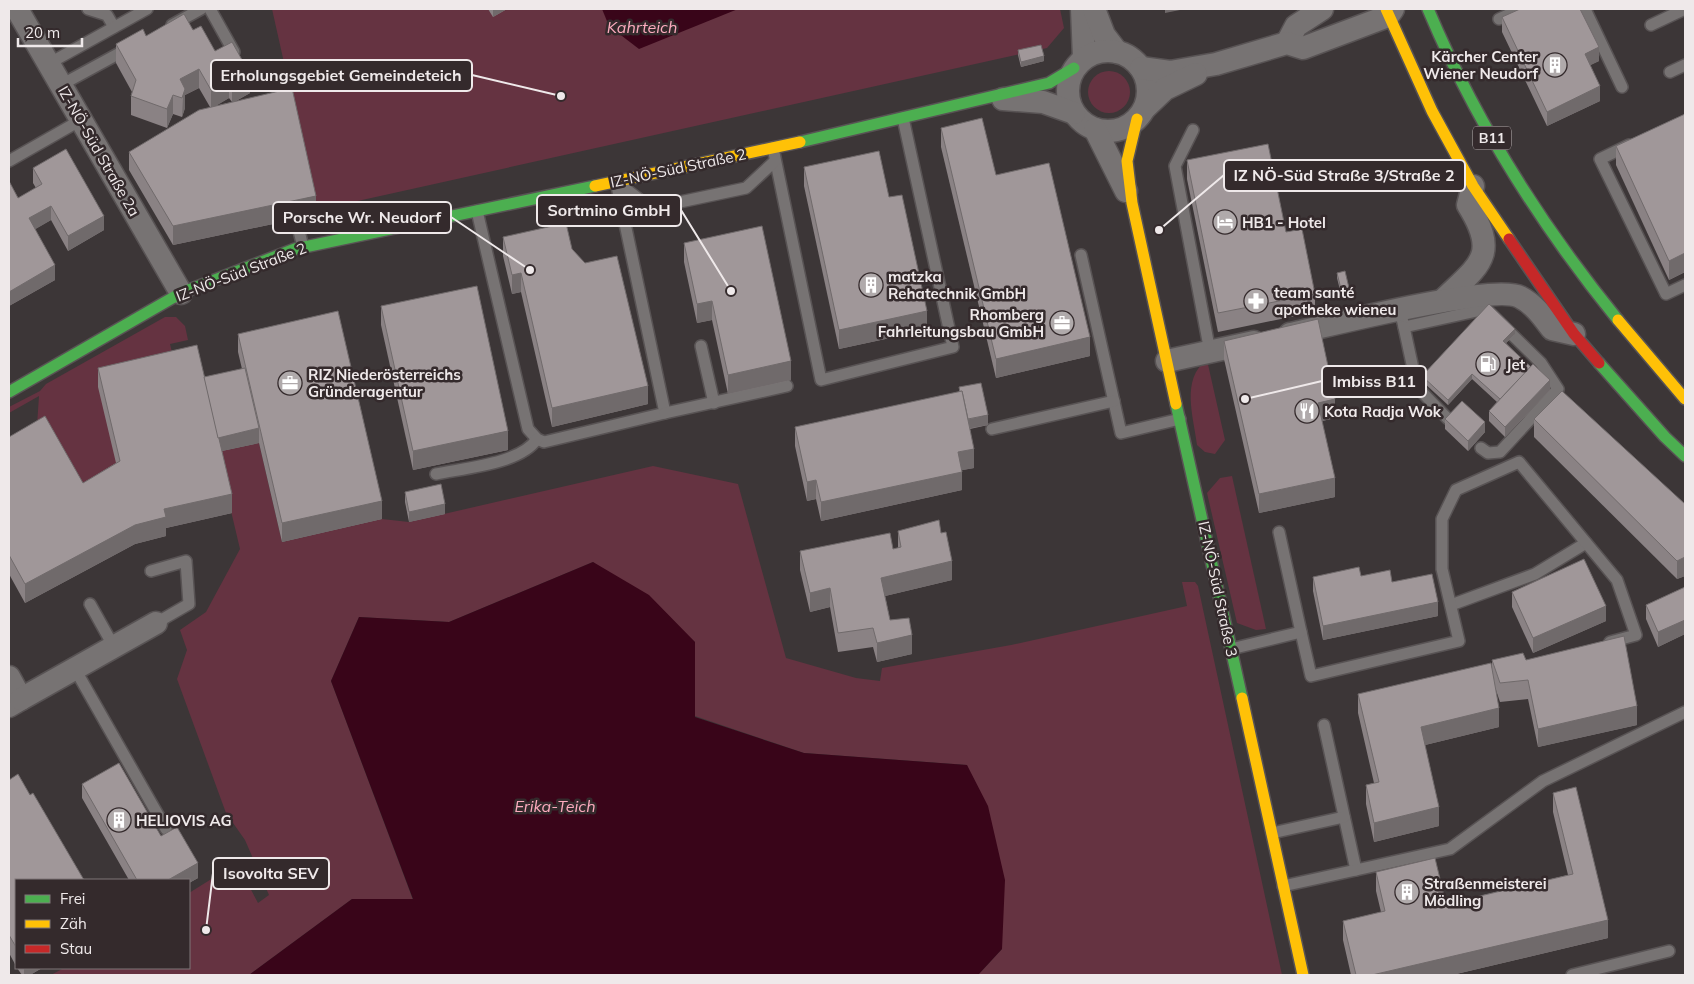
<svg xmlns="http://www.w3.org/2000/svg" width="1694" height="984" viewBox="0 0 1694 984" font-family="Mulish,sans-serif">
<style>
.green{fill:#653341}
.water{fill:#390519}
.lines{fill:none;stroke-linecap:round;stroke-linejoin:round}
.lane-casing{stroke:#585354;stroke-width:14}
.street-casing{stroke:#585354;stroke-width:25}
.fast-casing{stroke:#585354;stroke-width:14}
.slow-casing{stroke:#585354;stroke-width:14}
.jam-casing{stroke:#585354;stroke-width:14}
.lane{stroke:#777373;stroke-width:11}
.street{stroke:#777373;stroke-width:22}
.fast{stroke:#4caf50;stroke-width:11}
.slow{stroke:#ffc107;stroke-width:11}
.jam{stroke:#c62828;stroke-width:11}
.wall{fill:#8a8284;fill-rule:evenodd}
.shaded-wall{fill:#706a6b}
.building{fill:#a09799;stroke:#706a6b}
.labels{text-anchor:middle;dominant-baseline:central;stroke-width:5;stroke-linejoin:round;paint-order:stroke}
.shield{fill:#342a2c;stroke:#b7b0b1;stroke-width:1}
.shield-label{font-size:14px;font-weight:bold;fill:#efe9ea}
.poi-label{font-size:15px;font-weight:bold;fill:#efe9ea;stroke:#342a2c;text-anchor:start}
.street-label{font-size:15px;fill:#efe9ea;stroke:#342a2c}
.water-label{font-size:16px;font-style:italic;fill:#fcabbe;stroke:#342a2c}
.leader{fill:none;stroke:#efe9ea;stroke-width:2}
.callout-dot{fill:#efe9ea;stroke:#342a2c;stroke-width:2}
.callout{fill:#342a2c;stroke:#efe9ea;stroke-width:2}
.callout-label{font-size:16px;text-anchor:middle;font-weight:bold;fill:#efe9ea}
</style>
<rect width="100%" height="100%" fill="#3c3637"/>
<g class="green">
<polygon points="272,9 1060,9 1064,28 1047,48 317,210"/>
<circle cx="1109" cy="92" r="21"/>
<polygon points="165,317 176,317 185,326 188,340 170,344 176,369 120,479 83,502 36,440 39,396 9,413 9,407 40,391 46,384"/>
<path d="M 1207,360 L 1225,440 L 1215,454 L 1205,452 L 1197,445 C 1194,418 1180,379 1207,360 Z"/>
<polygon points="259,443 282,542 382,519 409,522 653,466 738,484 786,658 856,678 880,681 882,668 1011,645 1187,606 1182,582 1195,582 1198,586 1282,975 978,975 1002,949 967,765 804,753 695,716 695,642 593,562 449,622 359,617 331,681 413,900 352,899 249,975 51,975 64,968 189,968 189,893 237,863 258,903 269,895 245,840 226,813 177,679 187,650 180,630 206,612 240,549 217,452"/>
<polygon points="1232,476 1266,629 1256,630 1237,623 1207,493 1220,478"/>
</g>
<g class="water">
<polygon points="602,9 738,9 639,49 609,26"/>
<polygon points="593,562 649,595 695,642 695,717 804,753 967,765 988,806 1005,880 1002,949 978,975 249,975 352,899 413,899 331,681 359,617 449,622"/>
</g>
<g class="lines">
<defs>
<g id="lane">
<polyline points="88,9 107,15 114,27"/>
<polyline points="210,9 234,52"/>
<polyline points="1585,9 1622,87"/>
<polyline points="1499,19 1521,9"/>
<polyline points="172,25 201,9"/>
<polyline points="1651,25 1685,9"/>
<polyline points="48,64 147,9"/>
<polyline points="1670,72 1685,65"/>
<polyline points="61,85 129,48"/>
<polyline points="1193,130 1175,166 1210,352"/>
<polyline points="1629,145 1600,159 1666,294 1685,285"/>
<polyline points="773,148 821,380 953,347 903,118"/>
<polyline points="9,161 81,120"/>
<polyline points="619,184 648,206 661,206 746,188 775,161"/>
<polyline points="477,211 528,429 537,439 544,442 665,413 616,181"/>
<polyline points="296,219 303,247"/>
<polyline points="1081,255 1121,433 1180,419"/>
<polyline points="1400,310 1404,327 1486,309 1541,363 1558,389 1500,452 1488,453 1481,448"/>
<polyline points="1404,327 1417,387 1448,419"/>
<polyline points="701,346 714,403"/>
<polyline points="665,413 787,386"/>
<polyline points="992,429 1114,401"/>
<path d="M 436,474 C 465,468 520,464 537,439"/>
<polyline points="151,571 186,561 189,604 156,623"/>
<polyline points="90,604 114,647"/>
<polyline points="1451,605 1535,574 1586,543"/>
<polyline points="1301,632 1311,676 1459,641 1442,569 1442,519 1456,490 1519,462 1617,580 1636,635 1610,642"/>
<polyline points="1231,649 1301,632 1279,532"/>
<polyline points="75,669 166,829"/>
<polyline points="1324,725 1356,870 1450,849 1543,781 1685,712"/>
<polyline points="1272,833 1344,817"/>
<polyline points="1283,886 1356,870"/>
<polyline points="1572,975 1669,951"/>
</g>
<g id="street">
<polyline points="17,9 181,293"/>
<polyline points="1082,9 1084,58"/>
<polyline points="1094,9 1104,35 1117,52"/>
<polyline points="1287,43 1296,26 1322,9"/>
<circle cx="1108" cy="91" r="40"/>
<polyline points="1141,68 1170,72 1216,64 1287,43 1303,48 1388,16 1393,9"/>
<polyline points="1003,99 1043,102 1074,113"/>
<polyline points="1145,108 1165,89 1196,74"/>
<polyline points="1095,129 1126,191"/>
<path d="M 1442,301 C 1479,265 1500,256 1468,205 L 1473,186"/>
<path d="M 1290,334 C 1328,326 1493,283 1520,297 C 1534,304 1543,317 1552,329 L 1574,334"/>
<polyline points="1167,361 1254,342"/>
<polyline points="9,677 21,699 9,706"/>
<polyline points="21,699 156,623"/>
</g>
<g id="fast">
<path d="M 1428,9 C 1476,123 1540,224 1618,320"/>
<polyline points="800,142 1049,83 1074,68"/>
<polyline points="1599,363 1665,437 1685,456"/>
<polyline points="9,392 181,293 295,249 595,186"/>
<polyline points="1176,404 1242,698"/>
</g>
<g id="slow">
<polyline points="1386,9 1432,111 1473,186 1509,239"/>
<polyline points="1137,119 1127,161 1132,203 1176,404"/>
<polyline points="595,186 800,142"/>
<polyline points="1618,320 1685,399"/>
<polyline points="1242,698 1303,975"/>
</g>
<polyline id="jam" points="1509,239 1574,334 1599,363"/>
</defs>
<use href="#lane" class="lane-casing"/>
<use href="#street" class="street-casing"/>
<use href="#fast" class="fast-casing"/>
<use href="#slow" class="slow-casing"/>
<use href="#jam" class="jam-casing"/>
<use href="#lane" class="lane"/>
<use href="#street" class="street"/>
<use href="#fast" class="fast"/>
<use href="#slow" class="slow"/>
<use href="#jam" class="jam"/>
</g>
<g class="wall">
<polygon points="488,9 507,9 493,17"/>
<polygon points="1502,17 1599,61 1590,65 1600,101 1547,126 1502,32"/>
<path d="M 193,30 L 215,51 L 250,93 L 236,101 L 316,215 L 173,245 L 129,170 L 129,152 L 210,107 L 199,88 L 185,95 L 185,108 L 182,117 L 173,114 L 167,128 L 131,115 L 131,96 L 132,92 L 116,63 L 116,44 L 146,36 ZM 229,98 L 232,102 L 215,106 Z"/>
<polygon points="1018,50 1044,61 1021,67 1018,55"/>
<polygon points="1685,114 1685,272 1669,280 1616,165 1616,146"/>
<polygon points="941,128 996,175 1090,356 996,378 941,147"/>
<polygon points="1187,160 1286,232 1315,294 1315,312 1218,332 1187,179"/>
<polygon points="804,167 889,197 927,330 839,349 804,186"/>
<polygon points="33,168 104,230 68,251 51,220 35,229 55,280 9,306 9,181 18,198 36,188 33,183"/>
<polygon points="326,205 342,210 342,215 328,218"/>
<polygon points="503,237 572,249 648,404 552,427 521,292 512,294 503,256"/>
<polygon points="684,243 791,380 728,394 712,320 697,323 684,262"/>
<polygon points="1337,273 1349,288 1349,293 1341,294 1337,278"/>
<polygon points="381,306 508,450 413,470 381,325"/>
<polygon points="238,334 382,519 282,542 259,443 222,451 232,513 166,528 166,536 135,544 25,603 9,574 9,437 83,483 116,463 98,387 98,368 204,377 242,369 238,352"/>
<polygon points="1515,334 1506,343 1550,390 1505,437 1489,421 1489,411 1497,402 1472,379 1448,405 1422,381 1422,376"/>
<polygon points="1224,341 1335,418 1322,421 1335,497 1259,513 1224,359"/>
<polygon points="959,387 988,425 970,429 974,468 962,470 962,490 821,521 816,499 807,501 795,446 795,427 959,392"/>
<polygon points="1445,419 1485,432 1468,451 1445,429"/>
<polygon points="1534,419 1685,504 1685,576 1677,579 1534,437"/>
<polygon points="405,492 445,514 409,522 405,502"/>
<polygon points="898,531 941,533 952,580 885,596 890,620 912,654 877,662 873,647 838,652 830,607 810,612 800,570 800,551 893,549 898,548"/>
<polygon points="1361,576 1392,582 1438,616 1323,640 1313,591 1313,577"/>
<polygon points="1685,587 1685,634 1658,647 1646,619 1646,605"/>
<polygon points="1512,592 1606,621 1533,653 1512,607"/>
<polygon points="1492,660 1526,660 1637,725 1538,747 1528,699 1500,702 1496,690 1499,727 1425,745 1439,826 1374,842 1366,804 1366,785 1374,783 1358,713 1358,694 1492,673"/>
<polygon points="9,780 16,880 16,966 9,953"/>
<polygon points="82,784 161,836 198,878 189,883 189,880 129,880 82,798"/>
<polygon points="1553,793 1608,938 1452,975 1351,975 1343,940 1343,921 1381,912 1376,891 1376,872 1446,904 1568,875 1553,812"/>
<polygon points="17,968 42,968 30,975 22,975"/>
</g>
<g class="shaded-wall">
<polygon points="493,9 507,9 493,17"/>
<polygon points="1165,9 1185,9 1165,13"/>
<polygon points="1599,47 1599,61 1585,68 1585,54"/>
<polygon points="1044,56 1044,61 1021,67 1021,62"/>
<polygon points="199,69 199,88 185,95 185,108 182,117 183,97 180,98 180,79"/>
<polygon points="250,74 250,93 232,103 232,84"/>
<polygon points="229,79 229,98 211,109 211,90"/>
<polygon points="1600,86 1600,101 1547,126 1547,112"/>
<polygon points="173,95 173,114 167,128 167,109"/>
<polygon points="316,196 316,215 173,245 173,226"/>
<polygon points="51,206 51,220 29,233 29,218"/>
<polygon points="104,216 104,230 68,251 68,236"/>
<polygon points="1685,253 1685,272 1669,280 1669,261"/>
<polygon points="55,265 55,280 9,306 9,292"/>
<polygon points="521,273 521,292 512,294 512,275"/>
<polygon points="712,301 712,320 697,323 697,304"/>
<polygon points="927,311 927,330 839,349 839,330"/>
<polygon points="1515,329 1515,334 1503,346 1503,341"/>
<polygon points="1090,337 1090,356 996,378 996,359"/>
<polygon points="791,361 791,380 728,394 728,375"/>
<polygon points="1472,374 1472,379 1448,405 1448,400"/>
<polygon points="1550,380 1550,390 1505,437 1505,427"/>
<polygon points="648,386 648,404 552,427 552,408"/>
<polygon points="1335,399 1335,418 1318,422 1318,403"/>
<polygon points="988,415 988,425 966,429 966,420"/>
<polygon points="1485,422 1485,432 1468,451 1468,441"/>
<polygon points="259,428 259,443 217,452 217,438"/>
<polygon points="508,431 508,450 413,470 413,451"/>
<polygon points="974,449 974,468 958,471 958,452"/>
<polygon points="962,472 962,490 821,521 821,502"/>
<polygon points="1335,478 1335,497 1259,513 1259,494"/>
<polygon points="816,480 816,499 807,501 807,482"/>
<polygon points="232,494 232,513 166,528 166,536 135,544 25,603 25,584 135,525 164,509"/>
<polygon points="382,501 382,519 282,542 282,523"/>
<polygon points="445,504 445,514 409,522 409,512"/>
<polygon points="1685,557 1685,576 1677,579 1677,561"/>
<polygon points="952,561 952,580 881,597 881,578"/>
<polygon points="830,588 830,607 810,612 810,593"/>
<polygon points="1438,602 1438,616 1323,640 1323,626"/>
<polygon points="1606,606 1606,621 1533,653 1533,638"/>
<polygon points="1685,620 1685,634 1658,647 1658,632"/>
<polygon points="912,635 912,654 877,662 877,643"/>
<polygon points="1637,706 1637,725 1538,747 1538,729"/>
<polygon points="1499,708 1499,727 1421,746 1421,727"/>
<polygon points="1439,807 1439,826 1374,842 1374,823"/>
<polygon points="198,863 198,878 189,883 189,880 168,880"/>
<polygon points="1608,920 1608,938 1452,975 1372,975"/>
<polygon points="24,968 42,968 30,975 24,975"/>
</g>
<g class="building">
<polygon points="1520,9 1580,9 1599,47 1585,54 1600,86 1547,112 1502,17"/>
<polygon points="184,14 193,30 201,26 215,51 232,42 250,74 232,84 229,79 211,90 199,69 180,79 185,89 182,98 173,95 167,109 131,96 136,80 116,44 143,29 146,36"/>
<polygon points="1041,45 1044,56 1021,62 1018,50"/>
<polygon points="292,88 316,196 173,226 129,152 199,110"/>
<polygon points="1685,114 1685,253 1669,261 1616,146"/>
<polygon points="982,118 996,175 1049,163 1090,337 996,359 941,128"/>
<polygon points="1268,144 1286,232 1302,229 1315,294 1218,313 1187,160"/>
<polygon points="66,149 104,216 68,236 51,206 29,218 55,265 9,292 9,181 18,198 42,184 33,168"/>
<polygon points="879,151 889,197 902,195 927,311 839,330 804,167"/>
<polygon points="566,223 572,249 585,263 617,256 648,386 552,408 521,273 512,275 503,237"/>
<polygon points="762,226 791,361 728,375 712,301 697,304 684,243"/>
<polygon points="1345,271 1349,288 1341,289 1337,273"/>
<polygon points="477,286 508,431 413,451 381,306"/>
<polygon points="1489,304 1515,329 1503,341 1531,367 1500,399 1472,374 1448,400 1422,376"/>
<polygon points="338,311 382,501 282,523 238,334"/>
<polygon points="1318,319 1335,399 1318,403 1335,478 1259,494 1224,341"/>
<polygon points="197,345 232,494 164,509 166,517 135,525 25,584 9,555 9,437 45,416 83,483 120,461 98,368"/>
<polygon points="1533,364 1550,380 1505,427 1489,411"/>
<polygon points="245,368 259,428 218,438 204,377"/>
<polygon points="981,383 988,415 968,419 962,391 960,392 959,387"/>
<polygon points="962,391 974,449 958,452 962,472 821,502 816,480 807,482 795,427"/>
<polygon points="1562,391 1685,504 1685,557 1677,561 1534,419"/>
<polygon points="1462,401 1485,422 1468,441 1445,419"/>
<polygon points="441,484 445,504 409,512 405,492"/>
<polygon points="939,520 941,533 946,532 952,561 881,578 890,620 909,618 912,635 877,643 873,628 838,633 830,588 810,593 800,551 890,533 893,549 901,547 898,531"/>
<polygon points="1584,559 1606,606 1533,638 1512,592"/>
<polygon points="1359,567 1361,576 1390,570 1392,582 1432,574 1438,602 1323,626 1313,577"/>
<polygon points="1685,587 1685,620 1658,632 1646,605"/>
<polygon points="1624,636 1637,706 1538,729 1528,680 1500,683 1492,660 1523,653 1526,660"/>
<polygon points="1491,663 1499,708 1421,727 1439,807 1374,823 1366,785 1379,782 1358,694"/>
<polygon points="119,763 161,836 177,827 198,863 168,880 137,880 82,784"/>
<polygon points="18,774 30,795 33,793 84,880 16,880 16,947 9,935 9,780"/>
<polygon points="1576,787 1608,920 1372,975 1356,975 1343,921 1385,911 1376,872 1435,858 1446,904 1573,874 1553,793"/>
</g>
<defs>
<symbol id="building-disc" viewBox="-11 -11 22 22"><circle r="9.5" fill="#b0aaab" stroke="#342a2c"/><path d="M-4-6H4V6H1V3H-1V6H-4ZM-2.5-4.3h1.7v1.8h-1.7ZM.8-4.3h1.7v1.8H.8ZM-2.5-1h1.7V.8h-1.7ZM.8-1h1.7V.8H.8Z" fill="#fff"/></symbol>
<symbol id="hotel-disc" viewBox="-11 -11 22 22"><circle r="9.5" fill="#b0aaab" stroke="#342a2c"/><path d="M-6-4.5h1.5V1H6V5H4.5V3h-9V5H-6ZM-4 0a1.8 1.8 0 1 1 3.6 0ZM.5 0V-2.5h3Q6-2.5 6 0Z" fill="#fff"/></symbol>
<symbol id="pharmacy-disc" viewBox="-11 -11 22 22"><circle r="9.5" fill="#b0aaab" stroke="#342a2c"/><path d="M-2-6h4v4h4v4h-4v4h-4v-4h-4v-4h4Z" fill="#fff"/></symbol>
<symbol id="office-disc" viewBox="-11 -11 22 22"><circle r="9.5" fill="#b0aaab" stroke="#342a2c"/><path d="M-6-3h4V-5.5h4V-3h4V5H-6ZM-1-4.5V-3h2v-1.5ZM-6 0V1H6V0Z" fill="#fff"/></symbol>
<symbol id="fuel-disc" viewBox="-11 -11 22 22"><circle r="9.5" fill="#b0aaab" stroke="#342a2c"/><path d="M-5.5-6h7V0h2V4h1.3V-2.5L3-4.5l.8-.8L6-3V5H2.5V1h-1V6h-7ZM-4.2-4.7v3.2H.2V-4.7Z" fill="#fff"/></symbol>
<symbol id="restaurant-disc" viewBox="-11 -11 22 22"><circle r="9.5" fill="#b0aaab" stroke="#342a2c"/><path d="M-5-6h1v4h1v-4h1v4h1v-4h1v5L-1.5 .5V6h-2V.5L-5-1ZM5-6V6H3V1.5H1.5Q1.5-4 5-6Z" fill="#fff"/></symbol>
</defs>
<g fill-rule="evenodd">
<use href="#building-disc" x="1541" y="51" width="28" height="28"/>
<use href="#hotel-disc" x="1211" y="208" width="28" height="28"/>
<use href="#building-disc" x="857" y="271" width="28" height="28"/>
<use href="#pharmacy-disc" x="1242" y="287" width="28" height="28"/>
<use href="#office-disc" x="1048" y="309" width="28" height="28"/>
<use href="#fuel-disc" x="1474" y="350" width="28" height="28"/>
<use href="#office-disc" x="276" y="369" width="28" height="28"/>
<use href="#restaurant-disc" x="1293" y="397" width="28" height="28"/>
<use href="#building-disc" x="105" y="806" width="28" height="28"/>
<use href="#building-disc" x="1393" y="878" width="28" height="28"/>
</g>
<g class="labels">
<rect class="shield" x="1473" y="126.5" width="38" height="23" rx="4"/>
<g class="shield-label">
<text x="1492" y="138">B11</text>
</g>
<g class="poi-label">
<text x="1538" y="56" text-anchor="end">Kärcher Center<tspan x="1538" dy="17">Wiener Neudorf</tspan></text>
<text x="1242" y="222">HB1 - Hotel</text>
<text x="888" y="276">matzka<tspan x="888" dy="17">Rehatechnik GmbH</tspan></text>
<text x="1274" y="292">team santé<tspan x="1274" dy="17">apotheke wieneu</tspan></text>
<text x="1044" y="314" text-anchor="end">Rhomberg<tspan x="1044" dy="17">Fahrleitungsbau GmbH</tspan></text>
<text x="1506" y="364">Jet</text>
<text x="308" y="374">RIZ Niederösterreichs<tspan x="308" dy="17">Gründeragentur</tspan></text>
<text x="1324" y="411">Kota Radja Wok</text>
<text x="136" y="820">HELIOVIS AG</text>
<text x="1424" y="883">Straßenmeisterei<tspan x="1424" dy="17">Mödling</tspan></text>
</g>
<g class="street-label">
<text transform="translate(99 151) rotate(60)">IZ-NÖ-Süd Straße 2a</text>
<text transform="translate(678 168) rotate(-12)">IZ-NÖ-Süd Straße 2</text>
<text transform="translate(241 272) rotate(-21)">IZ-NÖ-Süd Straße 2</text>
<text transform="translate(1218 589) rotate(78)">IZ-NÖ-Süd Straße 3</text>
</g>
<g class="water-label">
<text x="642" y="27">Kahrteich</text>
<text x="555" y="806">Erika-Teich</text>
</g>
</g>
<path class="leader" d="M561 96L472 75M1159 230L1224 175M731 291L681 210M530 270L451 217M1245 399L1322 381M206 930L213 873"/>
<g class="callout-dot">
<circle cx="561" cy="96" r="5"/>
<circle cx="1159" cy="230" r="5"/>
<circle cx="731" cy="291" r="5"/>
<circle cx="530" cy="270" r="5"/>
<circle cx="1245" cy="399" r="5"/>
<circle cx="206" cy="930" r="5"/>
</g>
<g class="callout">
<rect x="211" y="60" width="261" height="31" rx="5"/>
<rect x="1224" y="160" width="241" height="31" rx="5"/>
<rect x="537" y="195" width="144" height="31" rx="5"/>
<rect x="273" y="202" width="178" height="31" rx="5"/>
<rect x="1322" y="366" width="104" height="31" rx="5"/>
<rect x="213" y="858" width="116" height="31" rx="5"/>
</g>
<g class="callout-label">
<text x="341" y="81">Erholungsgebiet Gemeindeteich</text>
<text x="1344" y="181">IZ NÖ-Süd Straße 3/Straße 2</text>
<text x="609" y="216">Sortmino GmbH</text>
<text x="362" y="223">Porsche Wr. Neudorf</text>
<text x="1374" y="387">Imbiss B11</text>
<text x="271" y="879">Isovolta SEV</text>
</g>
<rect width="1694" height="984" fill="none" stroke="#efe9ea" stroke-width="20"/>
<rect x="15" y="879" width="175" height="90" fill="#342a2c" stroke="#7f7678"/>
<rect x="25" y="895" width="25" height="8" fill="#4caf50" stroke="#7f7678"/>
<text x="60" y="904" font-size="15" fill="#efe9ea">Frei</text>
<rect x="25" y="920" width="25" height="8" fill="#ffc107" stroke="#7f7678"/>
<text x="60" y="929" font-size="15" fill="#efe9ea">Zäh</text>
<rect x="25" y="945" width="25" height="8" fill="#c62828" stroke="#7f7678"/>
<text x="60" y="954" font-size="15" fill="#efe9ea">Stau</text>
<path d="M18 38v8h64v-8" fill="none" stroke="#efe9ea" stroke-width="2.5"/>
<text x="25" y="38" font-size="15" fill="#efe9ea" stroke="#342a2c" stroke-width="4" paint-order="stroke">20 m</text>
</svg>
